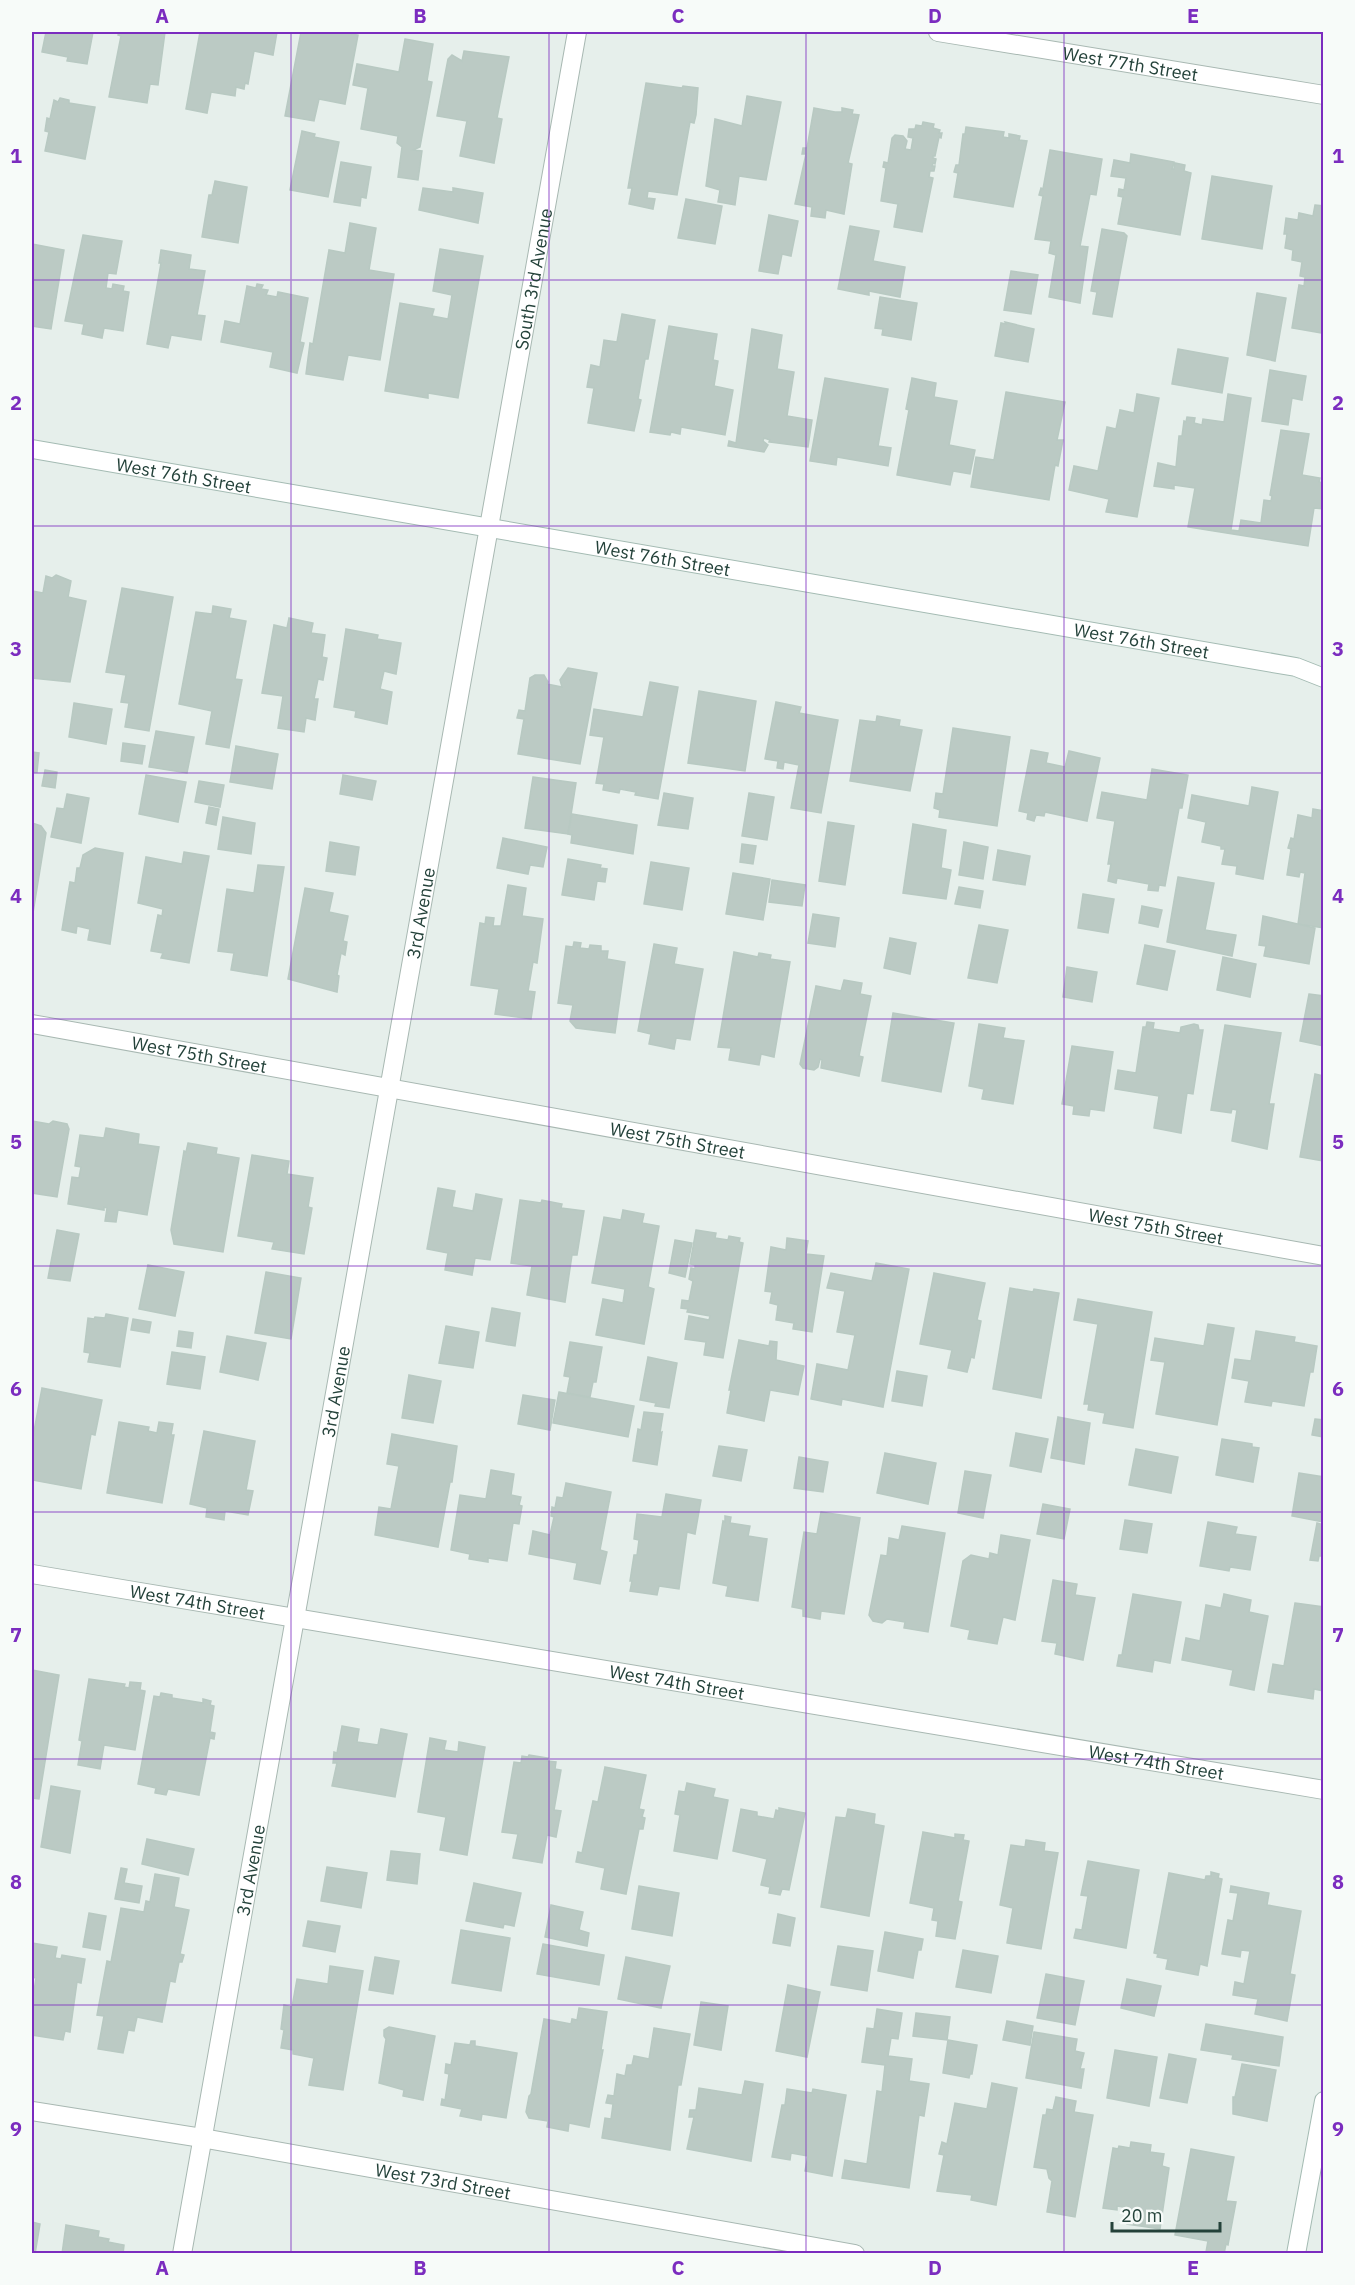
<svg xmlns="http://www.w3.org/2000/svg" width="1355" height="2285" viewBox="0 0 1355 2285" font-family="'IBM Plex Sans',sans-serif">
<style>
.building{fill:#bbcac4;stroke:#b8c9c2;stroke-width:1.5}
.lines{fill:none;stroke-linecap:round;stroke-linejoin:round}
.street-casing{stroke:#a8b8b2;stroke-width:20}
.secondary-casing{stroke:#a4bbb3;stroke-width:20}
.street{stroke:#fff;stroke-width:18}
.secondary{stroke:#fff;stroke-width:18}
.grid{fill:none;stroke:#7b2cbf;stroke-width:1.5;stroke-opacity:0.55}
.labels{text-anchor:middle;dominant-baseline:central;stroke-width:4.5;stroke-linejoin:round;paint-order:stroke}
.street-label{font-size:18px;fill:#24423a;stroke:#f7fbf9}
.neatline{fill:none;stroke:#7b2cbf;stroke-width:2}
.grid-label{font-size:20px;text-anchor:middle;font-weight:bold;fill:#7b2cbf}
</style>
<rect width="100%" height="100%" fill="#e6efeb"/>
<g class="building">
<polygon points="46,32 93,32 87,64 67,61 68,57 42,52"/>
<polygon points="119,32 165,32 158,85 150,84 147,103 109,97 121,36 118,35"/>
<polygon points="200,32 277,32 273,55 254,51 248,84 245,83 244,89 236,87 235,96 211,92 207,113 186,109"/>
<polygon points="301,32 340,32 358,35 345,104 319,99 314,121 285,116"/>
<polygon points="405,39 433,44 427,81 432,82 420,147 413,150 422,151 418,180 398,177 402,147 397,143 398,136 361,129 368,88 353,85 357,64 399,72"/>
<polygon points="464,51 509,57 497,118 502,119 494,163 460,156 467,121 437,116 448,59 452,55 462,61"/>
<polygon points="646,83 682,88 683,86 698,88 696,115 694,123 690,122 677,195 648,191 647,198 655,199 653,209 629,204 632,188 628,188"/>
<polygon points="747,96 781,102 766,180 739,176 735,205 718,202 720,190 706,186 715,119 742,126"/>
<polygon points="60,98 69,100 69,103 95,107 85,159 45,151 49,132 45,131 47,118 50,119 54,100 58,102"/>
<polygon points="814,108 835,112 842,112 842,108 853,110 852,114 859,115 848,163 852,164 844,214 826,210 825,218 811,216 812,207 795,204 806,154 802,154 803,148 807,148"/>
<polygon points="923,122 934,124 933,128 940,130 939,133 942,133 941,138 939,137 935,156 933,156 933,158 936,159 935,164 933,163 932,166 935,166 934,171 930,171 929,177 933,178 922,232 894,227 898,204 881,201 886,168 883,167 884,162 888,163 892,138 895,135 903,136 907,141 905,149 911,150 913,138 908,137 909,129 915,129 916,125 922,126"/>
<polygon points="966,127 1004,132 1003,137 1009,138 1009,134 1020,136 1019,140 1027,141 1013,207 954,197 958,173 954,172 956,165 959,165 963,134 965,134"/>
<polygon points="302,131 315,134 314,137 339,142 328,197 290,190"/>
<polygon points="1050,150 1102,159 1096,195 1090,194 1080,246 1088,247 1080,303 1049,297 1056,255 1049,253 1051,241 1035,239 1043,196 1039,195 1041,188 1043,189"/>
<polygon points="1131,154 1174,162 1172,169 1174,169 1175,163 1185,165 1184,171 1191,173 1180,235 1118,224 1123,197 1118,196 1119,189 1124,190 1126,178 1111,176 1114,160 1130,163"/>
<polygon points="341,162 371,167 366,198 361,197 360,206 334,202"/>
<polygon points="1212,176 1272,186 1262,249 1202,239"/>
<polygon points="215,181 247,187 238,243 202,237 209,195 212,195"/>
<polygon points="423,188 453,192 453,188 483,193 478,223 419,210"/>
<polygon points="686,199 722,206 715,244 678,238"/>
<polygon points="1315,205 1324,206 1322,333 1292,328 1299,285 1304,286 1305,277 1300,276 1302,262 1292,260 1293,250 1285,248 1287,234 1284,234 1286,218 1298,220 1299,213 1313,216"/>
<polygon points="769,215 798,221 791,256 782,254 778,274 759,271"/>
<polygon points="350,223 376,228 369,270 394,274 380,360 348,355 343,380 306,374 310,343 313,344 329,250 345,253"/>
<polygon points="850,226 879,231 873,261 905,267 900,297 869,291 869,295 838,289"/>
<polygon points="1102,229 1124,233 1127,236 1112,317 1093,314 1097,292 1091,291"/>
<polygon points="83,235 122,241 116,274 108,273 106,288 112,289 113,284 124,286 123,291 129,292 123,331 104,328 102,338 82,334 84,324 65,321"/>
<polygon points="32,244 64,250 51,329 32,326"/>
<polygon points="440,249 483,256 458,398 428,393 428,398 385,391 400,303 434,309 432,316 448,319 452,295 433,291"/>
<polygon points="161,250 191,255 189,269 205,271 197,315 205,316 201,340 171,335 168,348 147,344 161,263 159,263"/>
<polygon points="1011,271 1038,275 1031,314 1004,310"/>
<polygon points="257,284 263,285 261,289 268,290 266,295 277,297 278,292 308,298 300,342 304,343 297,373 270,367 273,352 221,342 225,321 240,324 247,286 256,288"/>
<polygon points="1257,293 1286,298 1275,361 1247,355"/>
<polygon points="880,297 917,303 911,340 882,335 883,329 875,328"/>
<polygon points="622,314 655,320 648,359 645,359 638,399 641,400 634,431 588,423 594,388 587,387 591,365 600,367 604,340 617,342"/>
<polygon points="1005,322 1034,329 1028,362 995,356 1001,323 1006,324"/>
<polygon points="669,326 717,334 713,360 718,361 714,386 733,390 725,435 681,427 680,434 671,432 670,435 650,432"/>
<polygon points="752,329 782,335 777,369 794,372 787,416 812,420 808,447 769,442 770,440 764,438 763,441 768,445 764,452 728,446 729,441 736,443"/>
<polygon points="1178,349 1228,358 1222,393 1172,384"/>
<polygon points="1270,370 1306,376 1302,400 1292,398 1288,425 1262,421"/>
<polygon points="825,378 888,389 878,446 891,448 888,466 837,457 836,465 810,461"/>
<polygon points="912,378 936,383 934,397 957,401 949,445 975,450 970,474 953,471 950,485 897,475 909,410 906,409"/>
<polygon points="1006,392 1065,402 1057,440 1063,440 1058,466 1055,465 1049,500 971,487 976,457 994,460"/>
<polygon points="1137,394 1159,398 1137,517 1106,512 1109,499 1069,490 1074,466 1098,471 1107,427 1116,429 1120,410 1134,413"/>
<polygon points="1228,394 1251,398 1231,530 1239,531 1241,520 1261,523 1264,500 1271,501 1272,496 1270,495 1281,430 1309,434 1302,475 1320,478 1319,482 1324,483 1324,509 1314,508 1308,546 1188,527 1195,488 1174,485 1174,489 1154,486 1158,463 1176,467 1179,436 1182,436 1184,421 1186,422 1187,417 1195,418 1194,423 1202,425 1203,419 1224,422"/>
<polygon points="56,575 71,581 68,597 86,601 70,682 32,678 32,591 43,593 46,576 52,578"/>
<polygon points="122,588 173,597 149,731 125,727 129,703 121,702 126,675 106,672"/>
<polygon points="213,606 231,609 229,618 246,621 235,679 242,680 229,748 206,744 212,711 179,704 196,612 212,614"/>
<polygon points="289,618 313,623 311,633 325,635 322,657 327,658 323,680 318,679 314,699 318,699 315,720 306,718 304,732 278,728 283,696 262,693 274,625 287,628"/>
<polygon points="346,629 378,635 377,639 401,643 396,674 384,671 380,689 392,692 387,724 355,717 356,711 334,707"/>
<polygon points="568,668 597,673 580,764 518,754 524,719 517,718 519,710 525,711 530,678 535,675 544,675 548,682 547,684 562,687 560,680"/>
<polygon points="650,682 678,687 658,799 635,795 636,792 620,789 619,793 603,790 604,784 596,783 604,737 590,735 594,709 643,717"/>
<polygon points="699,691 756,701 745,771 688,763"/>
<polygon points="776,702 801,707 799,713 838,720 821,813 791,808 799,765 784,762 783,769 777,768 778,761 765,759"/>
<polygon points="74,703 112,709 106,744 69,737"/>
<polygon points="877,716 900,720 899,726 922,730 910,791 850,781 860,720 876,722"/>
<polygon points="953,728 1010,737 997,826 939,817 940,810 934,808 936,793 943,794"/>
<polygon points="156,731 194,737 187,773 149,767"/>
<polygon points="123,743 145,746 142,764 121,761"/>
<polygon points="236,746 278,754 272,789 230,782"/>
<polygon points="1031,750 1048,753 1046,763 1065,767 1069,751 1100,758 1087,821 1045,812 1044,816 1036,815 1034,821 1027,819 1028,813 1019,811"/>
<polygon points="32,752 39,753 37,772 32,772"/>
<polygon points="1152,769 1188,775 1182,808 1179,808 1165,886 1159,885 1158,891 1148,890 1149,884 1117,878 1116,883 1108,881 1111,864 1108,864 1115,821 1097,818 1102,792 1147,800"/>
<polygon points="45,770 57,772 55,788 42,786"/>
<polygon points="146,775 186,782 178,822 139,814"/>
<polygon points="343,775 376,781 372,800 340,794"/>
<polygon points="533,777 576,783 568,834 525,828"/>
<polygon points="199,781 224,785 220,807 195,802"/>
<polygon points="1252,787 1278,792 1263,879 1236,874 1237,866 1222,864 1225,849 1221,849 1221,846 1202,842 1206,822 1188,818 1192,795 1249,806"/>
<polygon points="664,793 693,798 688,829 658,825"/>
<polygon points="749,793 774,797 767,840 742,836"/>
<polygon points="67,794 89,798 81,843 51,837 57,808 64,809"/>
<polygon points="209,807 219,809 216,825 206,823"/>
<polygon points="1313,809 1324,811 1324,928 1298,924 1305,873 1300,872 1299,877 1287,875 1291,849 1288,848 1291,838 1294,839 1298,815 1312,818"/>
<polygon points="572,814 637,825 633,854 571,843 572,835 568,834"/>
<polygon points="223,817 255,823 251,854 218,849"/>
<polygon points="828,822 854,826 845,885 819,881"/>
<polygon points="32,823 41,826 46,833 32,919"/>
<polygon points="913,824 946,830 941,868 951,870 946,899 903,893"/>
<polygon points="503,838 547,847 543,867 530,865 528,874 497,868"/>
<polygon points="330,842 359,847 355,875 326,871"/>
<polygon points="964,842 988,847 983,879 959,875"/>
<polygon points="742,844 756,846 753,864 740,862"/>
<polygon points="95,848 123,853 110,944 88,940 90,929 77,926 76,933 62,930 70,882 75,883 77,868 80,868 83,855"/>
<polygon points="998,850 1030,856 1025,885 993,880"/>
<polygon points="184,852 209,856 189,963 161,958 163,953 151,951 158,915 162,916 163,909 138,903 146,857 182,864"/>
<polygon points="568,859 601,865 600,868 607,869 605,882 597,881 594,900 562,895"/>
<polygon points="651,862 689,868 682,910 644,904"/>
<polygon points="258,865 284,867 267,976 231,970 234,953 218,951 227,889 254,893"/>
<polygon points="733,873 770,879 763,920 726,914"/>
<polygon points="1178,877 1214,883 1205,930 1236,935 1232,956 1167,942"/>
<polygon points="772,880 805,885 802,906 769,902"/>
<polygon points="508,885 526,888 522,916 543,919 537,963 533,962 528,991 535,992 531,1019 495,1014 499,989 471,985 480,923 485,924 486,917 494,918 493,926 501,926"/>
<polygon points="959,887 983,891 980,908 955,904"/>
<polygon points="305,888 333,893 329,912 348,916 343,941 347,942 345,955 341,953 337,975 339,976 337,992 288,979"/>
<polygon points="1083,894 1114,899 1108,933 1078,928"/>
<polygon points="1142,906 1162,910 1158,927 1139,923"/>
<polygon points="813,914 839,918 835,947 808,943"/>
<polygon points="1263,916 1315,928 1309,964 1264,956 1266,946 1259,945"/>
<polygon points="979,925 1008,930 997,983 968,978"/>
<polygon points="890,938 916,943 910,974 884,968"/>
<polygon points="574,942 581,943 580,948 589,949 590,945 601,946 601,951 608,951 607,959 625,962 615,1033 576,1028 570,1021 573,1005 558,1003 566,946 573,947"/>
<polygon points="654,944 677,948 674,964 703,969 690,1040 676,1038 674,1049 649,1044 651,1034 638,1031"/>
<polygon points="1145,945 1175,951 1167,990 1137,984"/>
<polygon points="734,952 758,957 759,953 771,955 770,959 790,962 774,1057 761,1054 759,1065 729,1060 731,1048 718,1047"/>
<polygon points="1223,957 1256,964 1250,997 1217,990"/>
<polygon points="1067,967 1097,972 1092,1002 1063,997"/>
<polygon points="844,980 862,983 860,994 871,996 859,1056 863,1057 859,1076 821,1068 822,1060 820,1059 818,1067 814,1070 803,1068 800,1064 816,986 841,991"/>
<polygon points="1309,994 1324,996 1324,1046 1300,1041"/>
<polygon points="893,1013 954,1023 941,1092 882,1081"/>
<polygon points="1147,1022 1154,1023 1153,1029 1180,1033 1181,1027 1194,1024 1198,1025 1199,1030 1203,1030 1193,1094 1187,1093 1181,1133 1154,1128 1159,1096 1115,1089 1118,1070 1136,1073 1143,1027 1146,1027"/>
<polygon points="979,1024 1005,1028 1003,1038 1024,1041 1013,1104 982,1099 984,1089 969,1086"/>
<polygon points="1225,1025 1281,1033 1269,1104 1274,1104 1267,1149 1232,1141 1237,1110 1232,1109 1231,1113 1211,1110"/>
<polygon points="1072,1046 1113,1052 1104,1111 1090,1109 1089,1116 1073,1114 1074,1106 1062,1104"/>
<polygon points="1315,1074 1324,1076 1324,1161 1300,1157"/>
<polygon points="32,1121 49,1124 53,1121 67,1124 69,1129 57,1197 32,1193"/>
<polygon points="106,1128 139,1134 138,1144 159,1147 147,1215 118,1210 116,1222 105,1221 107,1208 104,1207 104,1210 68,1204 72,1177 79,1178 81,1167 75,1166 80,1135 104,1138"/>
<polygon points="188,1143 217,1148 216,1154 239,1158 223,1252 174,1244 171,1230 184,1151 186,1152"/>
<polygon points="252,1155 289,1161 287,1174 313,1178 308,1207 312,1208 304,1254 272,1249 274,1242 238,1236"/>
<polygon points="438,1188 455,1191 452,1207 473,1211 476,1194 502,1199 490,1260 475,1258 472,1275 445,1270 448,1253 427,1249"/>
<polygon points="520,1200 541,1203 542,1200 562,1204 561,1208 584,1211 577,1255 572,1255 565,1302 527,1295 532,1266 511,1263"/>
<polygon points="623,1210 644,1214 642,1223 659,1226 648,1287 654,1289 644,1344 596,1335 603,1299 623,1303 625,1289 592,1283 604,1217 621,1220"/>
<polygon points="57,1230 79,1234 70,1281 48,1278"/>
<polygon points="696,1230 716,1233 715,1238 728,1240 729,1236 740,1238 739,1242 743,1243 723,1358 704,1355 706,1342 685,1339 689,1316 709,1320 710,1316 687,1312 688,1309 681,1308 682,1300 689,1301 693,1281 689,1279 691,1268 695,1269 695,1265 690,1264"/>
<polygon points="787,1238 808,1241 806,1254 824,1256 812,1332 793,1329 794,1323 776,1320 778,1305 770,1303 772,1292 765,1291 771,1247 786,1250"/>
<polygon points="675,1240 692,1243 685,1277 669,1273"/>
<polygon points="876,1263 909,1269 883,1407 842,1399 841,1405 811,1399 817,1364 848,1370 855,1335 837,1332 845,1291 827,1288 831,1273 872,1281"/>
<polygon points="148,1265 184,1272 175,1316 139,1309"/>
<polygon points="266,1272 301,1278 291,1339 255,1333"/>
<polygon points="934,1273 985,1283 977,1320 981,1321 974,1358 971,1357 967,1372 948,1368 952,1350 920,1344"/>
<polygon points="1010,1288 1033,1292 1034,1289 1059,1293 1041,1398 993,1389"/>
<polygon points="1078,1299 1152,1312 1133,1428 1103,1423 1105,1413 1088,1410 1089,1404 1084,1404 1098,1324 1074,1320"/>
<polygon points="492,1308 520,1313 515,1346 486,1341"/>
<polygon points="106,1314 128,1318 120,1367 88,1362 90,1353 84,1352 88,1318 94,1319 95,1317 105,1318"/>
<polygon points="133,1319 151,1322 149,1333 131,1330"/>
<polygon points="1208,1324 1234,1328 1217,1425 1156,1414 1165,1362 1151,1360 1155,1338 1204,1346"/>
<polygon points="446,1326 479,1332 473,1368 439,1363"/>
<polygon points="179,1331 193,1333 191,1348 177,1346"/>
<polygon points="1256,1331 1295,1337 1294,1342 1317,1346 1313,1372 1310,1372 1304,1406 1272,1401 1271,1406 1245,1402 1249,1381 1232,1378 1235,1359 1251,1361"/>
<polygon points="227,1336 266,1343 258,1380 220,1372"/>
<polygon points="739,1340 769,1346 770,1341 777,1342 776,1360 804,1366 798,1395 770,1390 764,1421 727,1413 731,1390 729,1390"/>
<polygon points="570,1342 602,1347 596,1382 593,1382 590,1397 567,1393 570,1377 564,1376"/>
<polygon points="172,1352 205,1357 200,1389 167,1384"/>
<polygon points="648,1357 677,1363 669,1408 655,1406 656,1403 640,1400"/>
<polygon points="897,1371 927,1376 922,1406 892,1401"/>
<polygon points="409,1375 441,1381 433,1423 402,1418"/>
<polygon points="42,1388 102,1400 95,1435 91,1434 81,1489 32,1480 32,1442"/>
<polygon points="559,1392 634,1406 628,1437 553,1423"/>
<polygon points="523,1395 555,1400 550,1430 518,1424"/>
<polygon points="644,1412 663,1414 660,1433 662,1432 657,1465 633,1461 638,1429 641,1430"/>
<polygon points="1058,1417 1090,1423 1084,1464 1051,1458"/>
<polygon points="1315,1419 1324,1420 1324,1437 1312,1435"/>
<polygon points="119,1422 149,1427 148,1431 157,1433 159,1422 173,1424 171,1435 174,1435 162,1503 107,1493"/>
<polygon points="204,1431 255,1441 246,1490 253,1491 248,1515 225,1511 224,1520 206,1517 207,1508 190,1504"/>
<polygon points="1016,1433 1048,1439 1041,1472 1010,1466"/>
<polygon points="392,1434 457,1446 452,1482 450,1482 438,1547 375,1535 379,1507 391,1509 399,1466 387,1464"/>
<polygon points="1222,1439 1252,1444 1252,1447 1259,1448 1253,1482 1216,1475"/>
<polygon points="719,1446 747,1450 741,1481 713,1476"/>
<polygon points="1136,1449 1178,1457 1171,1493 1129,1485"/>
<polygon points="885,1453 936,1463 928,1504 877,1493"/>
<polygon points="799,1457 828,1462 823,1492 794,1488"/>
<polygon points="491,1470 514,1474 511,1495 521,1497 519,1505 522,1506 519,1524 513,1523 507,1561 488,1558 488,1562 469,1559 470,1554 451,1550 460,1495 486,1499"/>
<polygon points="965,1471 991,1475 983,1518 958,1513"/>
<polygon points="1299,1473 1324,1477 1324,1522 1292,1516"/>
<polygon points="566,1483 611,1492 600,1550 607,1552 600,1584 574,1579 577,1563 529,1554 533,1531 550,1535 554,1517 551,1516 552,1507 555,1508 557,1497 563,1498"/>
<polygon points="666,1494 701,1500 695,1534 687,1532 679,1589 659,1586 657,1595 630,1591 632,1581 630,1581 634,1555 637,1555 639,1540 634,1539 637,1514 662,1517"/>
<polygon points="1043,1504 1070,1509 1064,1539 1037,1534"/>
<polygon points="821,1512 860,1518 844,1614 821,1611 820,1619 803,1616 803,1609 792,1607 804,1532 817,1534"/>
<polygon points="725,1516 731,1517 730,1523 750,1526 748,1536 767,1539 758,1601 726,1596 728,1586 713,1583 723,1521 725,1522"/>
<polygon points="1125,1520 1152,1524 1147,1553 1120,1549"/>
<polygon points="1208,1522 1237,1527 1235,1534 1256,1537 1250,1570 1230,1567 1229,1571 1200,1566"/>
<polygon points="1317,1523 1324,1525 1324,1556 1319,1556 1318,1561 1310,1560"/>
<polygon points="902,1526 945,1533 928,1632 904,1628 905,1622 887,1619 882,1623 873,1621 869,1615 881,1555 887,1556 889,1538 899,1540"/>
<polygon points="1001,1535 1030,1540 1015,1620 1003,1617 997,1644 968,1639 970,1630 951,1626 963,1561 971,1555 989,1559 990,1553 998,1555"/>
<polygon points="1053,1580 1077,1584 1075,1595 1095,1598 1083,1660 1055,1654 1057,1643 1042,1641"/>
<polygon points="1133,1594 1181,1602 1170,1663 1154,1660 1152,1672 1117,1666 1119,1655 1122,1655"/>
<polygon points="1224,1594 1251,1600 1249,1612 1268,1616 1254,1690 1230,1685 1233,1670 1182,1660 1186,1638 1200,1641 1206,1605 1221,1608"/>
<polygon points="1295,1603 1324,1607 1324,1691 1314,1689 1313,1699 1268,1692 1273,1664 1284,1666"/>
<polygon points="32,1670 59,1675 39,1799 32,1798"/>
<polygon points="89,1679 125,1684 124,1687 129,1688 130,1682 141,1683 140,1690 145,1691 135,1750 104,1745 100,1769 78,1765 82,1741 79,1740"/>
<polygon points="161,1693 172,1695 172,1698 203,1703 203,1699 211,1701 210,1705 214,1706 210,1732 215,1733 214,1739 210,1738 199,1795 168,1789 166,1795 155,1793 156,1788 138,1784 154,1696 160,1697"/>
<polygon points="342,1726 359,1729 357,1742 378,1745 381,1729 407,1734 395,1797 332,1786 337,1763 333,1763 334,1752 337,1753"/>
<polygon points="430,1738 446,1741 444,1750 458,1752 459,1742 485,1747 467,1855 440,1850 446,1817 418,1812"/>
<polygon points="529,1755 548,1758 547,1761 556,1762 555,1769 561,1770 554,1810 561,1811 556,1837 547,1835 542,1863 513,1858 518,1834 502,1832 514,1762 521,1763 522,1756 528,1757"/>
<polygon points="605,1767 646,1775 639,1809 644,1810 642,1817 645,1818 643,1829 639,1829 626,1894 601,1889 605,1868 576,1862 578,1852 582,1853 593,1801 598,1802"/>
<polygon points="687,1783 715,1789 713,1797 728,1800 717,1859 674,1851 680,1815 675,1814 679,1791 685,1792"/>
<polygon points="51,1786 80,1791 70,1853 41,1847"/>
<polygon points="779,1808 805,1813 789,1890 782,1889 780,1895 769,1893 770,1887 761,1885 767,1859 733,1851 741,1809 757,1812 757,1816 774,1819 776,1810 779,1811"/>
<polygon points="848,1809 875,1814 874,1824 884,1826 869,1916 821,1907 836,1817 846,1818"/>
<polygon points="923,1832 955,1838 955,1834 964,1835 963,1840 969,1841 958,1901 962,1902 955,1939 936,1936 938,1921 932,1920 934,1908 910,1903"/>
<polygon points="147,1839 194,1849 188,1875 142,1864"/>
<polygon points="1026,1840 1045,1843 1044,1851 1058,1853 1041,1949 1007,1943 1013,1908 1000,1905 1011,1845 1025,1847"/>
<polygon points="391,1851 420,1854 417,1884 387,1880"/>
<polygon points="1088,1861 1139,1870 1126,1948 1074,1938 1076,1929 1082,1930 1088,1896 1081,1895"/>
<polygon points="327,1867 367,1873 361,1908 321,1901"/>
<polygon points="121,1868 127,1869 124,1883 142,1886 139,1903 115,1899"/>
<polygon points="1211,1872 1219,1874 1218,1878 1222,1879 1207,1966 1200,1964 1198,1975 1166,1969 1168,1959 1157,1957 1158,1954 1154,1953 1169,1873 1205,1880 1206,1876 1211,1876"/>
<polygon points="155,1874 179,1878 174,1907 189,1910 180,1954 184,1955 182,1962 179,1962 175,1982 170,1981 162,2022 137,2017 134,2031 128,2030 123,2053 98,2049 104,2016 97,2015 107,1961 111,1962 121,1908 144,1912 146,1901 150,1902"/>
<polygon points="474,1883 521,1893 514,1926 504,1924 503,1928 466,1921"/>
<polygon points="639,1886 679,1893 672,1936 632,1929"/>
<polygon points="1231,1886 1269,1893 1267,1905 1301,1911 1290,1974 1295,1975 1287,2021 1255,2014 1258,1999 1233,1995 1235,1982 1244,1984 1250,1951 1241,1950 1240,1957 1222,1954 1228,1920 1233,1921 1238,1893 1230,1892"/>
<polygon points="551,1905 583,1912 579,1930 589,1933 587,1946 545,1937"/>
<polygon points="89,1913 106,1916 100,1950 83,1947"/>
<polygon points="778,1914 795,1918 790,1946 773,1943"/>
<polygon points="308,1921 340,1926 335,1952 303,1946"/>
<polygon points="461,1930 510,1938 501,1991 452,1983"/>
<polygon points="885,1932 923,1939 921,1950 918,1950 913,1978 878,1971"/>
<polygon points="32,1943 57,1947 55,1958 61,1959 62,1955 85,1959 81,1983 77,1982 70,2032 65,2031 63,2040 32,2035 32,2004 36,1978 32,1977"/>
<polygon points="543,1944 604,1955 599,1985 537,1974"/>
<polygon points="838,1946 873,1951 867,1991 831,1985"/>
<polygon points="963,1950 998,1956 991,1993 956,1987"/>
<polygon points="375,1957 399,1961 393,1994 369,1990"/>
<polygon points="626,1957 670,1966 661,2008 618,1999"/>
<polygon points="330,1966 363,1971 343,2090 309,2085 314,2058 293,2054 293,2050 281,2048 284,2030 281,2029 284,2005 292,2007 297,1979 328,1984"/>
<polygon points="1046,1974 1084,1981 1075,2025 1037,2018"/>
<polygon points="1127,1979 1161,1986 1154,2016 1121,2008"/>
<polygon points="788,1985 820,1992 807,2057 776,2051"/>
<polygon points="701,2002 728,2006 721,2050 694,2045"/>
<polygon points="579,2008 607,2012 601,2050 603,2050 589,2127 569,2123 568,2131 547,2127 548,2121 529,2118 526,2112 529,2096 531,2094 544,2019 571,2024 572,2019 577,2020"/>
<polygon points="877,2009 902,2013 898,2039 891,2038 888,2056 912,2059 909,2081 929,2084 924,2116 919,2115 909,2188 842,2178 845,2160 867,2164 877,2091 882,2092 885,2065 862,2062 867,2028 874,2029"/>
<polygon points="916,2013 950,2017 947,2040 913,2036"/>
<polygon points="1007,2021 1033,2026 1030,2045 1003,2040"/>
<polygon points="1206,2024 1283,2037 1279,2066 1232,2059 1233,2055 1201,2050"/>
<polygon points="389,2027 435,2036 423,2100 403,2096 404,2090 379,2083 386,2039 384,2036 384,2030"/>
<polygon points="654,2028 690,2034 681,2085 678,2085 670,2150 602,2138 605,2118 611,2119 613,2104 606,2103 608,2095 614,2096 617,2074 625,2076 627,2065 632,2065 634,2056 649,2059"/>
<polygon points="1034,2032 1077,2039 1075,2051 1084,2053 1080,2069 1084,2069 1081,2088 1026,2078"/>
<polygon points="948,2040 977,2045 972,2074 970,2074 969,2078 943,2073"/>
<polygon points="471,2041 475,2041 475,2046 517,2053 506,2118 482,2114 481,2120 460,2116 462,2109 441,2105 442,2099 445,2100 449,2074 445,2073 446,2064 451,2065 455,2043 470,2045"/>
<polygon points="1115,2050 1157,2057 1149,2106 1107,2098"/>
<polygon points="1169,2054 1196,2059 1187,2103 1160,2098"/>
<polygon points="1242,2064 1276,2070 1267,2121 1233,2114 1233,2097 1235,2097"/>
<polygon points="745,2081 763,2084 751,2161 687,2149 694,2117 689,2117 690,2110 696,2110 699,2088 742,2095"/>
<polygon points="992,2083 1017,2088 996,2205 971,2200 972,2195 937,2191 944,2155 939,2154 942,2142 947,2144 955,2103 987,2109"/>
<polygon points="787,2089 812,2093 813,2089 846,2095 832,2176 805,2171 808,2156 791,2153 790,2160 772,2157 782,2105 785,2105"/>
<polygon points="1056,2097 1076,2101 1074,2112 1093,2115 1075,2217 1047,2212 1052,2181 1049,2178 1047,2169 1034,2167 1043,2115 1046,2115 1047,2109 1053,2110"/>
<polygon points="1131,2142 1151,2145 1150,2152 1164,2154 1162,2166 1169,2168 1160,2229 1127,2224 1130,2208 1117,2206 1117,2210 1103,2208 1113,2148 1118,2149 1119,2146 1130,2148"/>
<polygon points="1191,2149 1234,2157 1226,2201 1236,2202 1228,2245 1226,2244 1224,2254 1206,2252 1208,2241 1175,2235"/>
<polygon points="32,2222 40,2224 35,2254 32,2254"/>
<polygon points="66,2225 99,2231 98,2237 109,2239 108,2242 124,2245 123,2254 62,2254"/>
</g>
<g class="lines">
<defs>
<g id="street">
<path id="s1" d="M 938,32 L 1324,95"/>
<path id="s2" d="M 32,1024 L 1324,1256"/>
<path id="s3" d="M 32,1574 L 1324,1790"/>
<path id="s4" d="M 32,2111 L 202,2138 L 855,2254"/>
<path id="s5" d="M 182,2254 L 577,32"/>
</g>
<g id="secondary">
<path id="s6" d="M 32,449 L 1296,667 L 1324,678"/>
<polyline points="1296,2254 1324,2101"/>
</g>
</defs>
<use href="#street" class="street-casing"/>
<use href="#secondary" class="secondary-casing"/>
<use href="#street" class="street"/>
<use href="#secondary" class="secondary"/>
</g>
<path class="grid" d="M 291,32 L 291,2254M 549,32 L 549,2254M 806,32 L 806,2254M 1064,32 L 1064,2254M 32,280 L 1324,280M 32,526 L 1324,526M 32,773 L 1324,773M 32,1019 L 1324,1019M 32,1266 L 1324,1266M 32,1512 L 1324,1512M 32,1759 L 1324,1759M 32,2005 L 1324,2005"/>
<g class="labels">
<g class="street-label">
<text stroke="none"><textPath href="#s1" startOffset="195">West 77th Street</textPath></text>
<text stroke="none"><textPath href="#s5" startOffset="2006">South 3rd Avenue</textPath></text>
<text stroke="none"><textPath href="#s6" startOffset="154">West 76th Street</textPath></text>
<text stroke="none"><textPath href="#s6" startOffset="640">West 76th Street</textPath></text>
<text stroke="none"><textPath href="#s6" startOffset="1126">West 76th Street</textPath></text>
<text stroke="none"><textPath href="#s5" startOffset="1362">3rd Avenue</textPath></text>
<text stroke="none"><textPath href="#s2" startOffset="170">West 75th Street</textPath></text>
<text stroke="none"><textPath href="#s2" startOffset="656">West 75th Street</textPath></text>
<text stroke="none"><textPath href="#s2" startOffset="1142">West 75th Street</textPath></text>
<text stroke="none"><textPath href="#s5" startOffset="876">3rd Avenue</textPath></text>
<text stroke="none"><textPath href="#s3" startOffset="168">West 74th Street</textPath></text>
<text stroke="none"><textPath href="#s3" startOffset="654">West 74th Street</textPath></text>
<text stroke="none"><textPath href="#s3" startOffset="1140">West 74th Street</textPath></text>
<text stroke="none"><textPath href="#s5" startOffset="390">3rd Avenue</textPath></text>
<text stroke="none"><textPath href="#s4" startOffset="417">West 73rd Street</textPath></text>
</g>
</g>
<rect width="1355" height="2285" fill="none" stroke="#f7fbf9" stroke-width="66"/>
<path d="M1112 2222v9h108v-9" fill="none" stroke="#24423a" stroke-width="3"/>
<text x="1121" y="2222" font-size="18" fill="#24423a" stroke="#f7fbf9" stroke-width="4.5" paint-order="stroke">20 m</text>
<rect x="33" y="33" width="1289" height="2219" class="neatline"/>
<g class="grid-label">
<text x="162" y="23">A</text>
<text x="420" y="23">B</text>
<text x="678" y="23">C</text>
<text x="935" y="23">D</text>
<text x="1193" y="23">E</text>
<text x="16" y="163">1</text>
<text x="1338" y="163">1</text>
<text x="16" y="410">2</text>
<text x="1338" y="410">2</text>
<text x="16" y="656">3</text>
<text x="1338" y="656">3</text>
<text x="16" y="903">4</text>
<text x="1338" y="903">4</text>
<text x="16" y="1149">5</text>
<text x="1338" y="1149">5</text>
<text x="16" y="1396">6</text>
<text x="1338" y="1396">6</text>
<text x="16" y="1642">7</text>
<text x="1338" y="1642">7</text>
<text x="16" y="1889">8</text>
<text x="1338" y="1889">8</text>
<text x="16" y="2136">9</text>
<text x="1338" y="2136">9</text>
<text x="162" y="2275">A</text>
<text x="420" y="2275">B</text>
<text x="678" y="2275">C</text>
<text x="935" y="2275">D</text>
<text x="1193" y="2275">E</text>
</g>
</svg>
